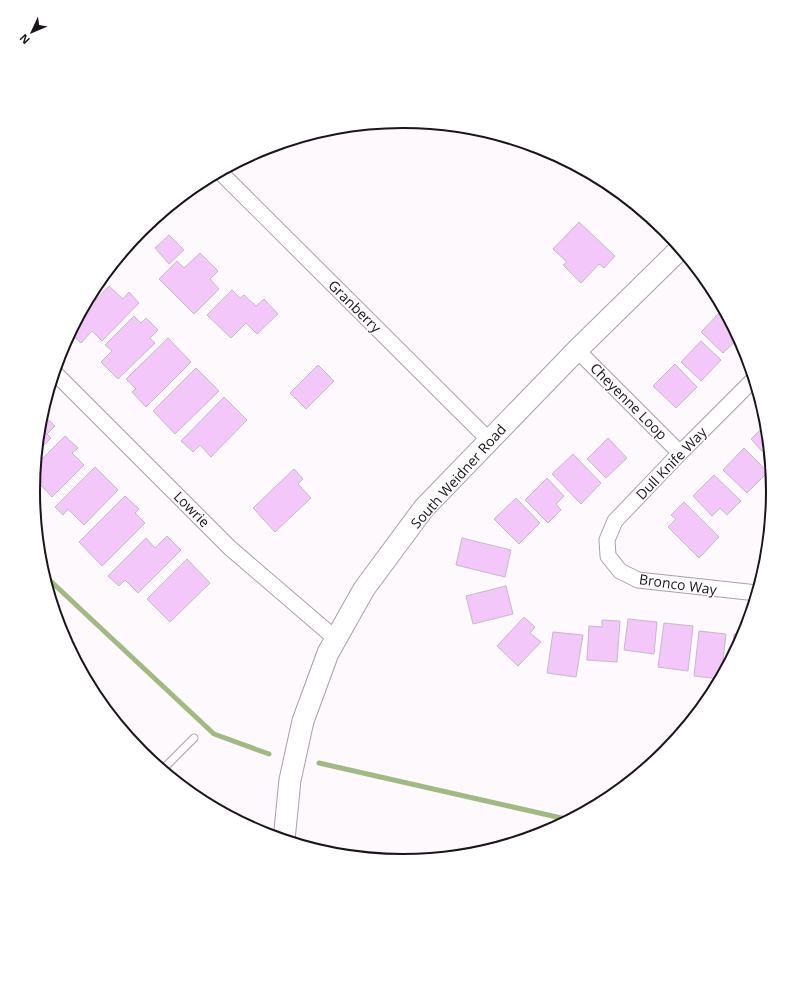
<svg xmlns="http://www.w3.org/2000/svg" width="806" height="983" viewBox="0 0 806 983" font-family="'Open Sans',sans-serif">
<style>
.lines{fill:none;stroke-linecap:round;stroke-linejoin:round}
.stream{stroke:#a0ba82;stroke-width:5}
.building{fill:#f3c7f9;stroke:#c7b8c9}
.lane-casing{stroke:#ac9dae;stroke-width:9}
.street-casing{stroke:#ac9dae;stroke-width:17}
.secondary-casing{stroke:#ac9dae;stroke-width:23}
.lane{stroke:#fff;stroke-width:7}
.street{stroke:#fff;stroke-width:15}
.secondary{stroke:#fff;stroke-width:21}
.labels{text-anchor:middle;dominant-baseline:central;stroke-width:3;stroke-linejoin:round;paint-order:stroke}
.street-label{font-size:14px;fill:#1a141b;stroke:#fff}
.rim{fill:none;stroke:#1a141b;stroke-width:2}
</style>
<rect width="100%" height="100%" fill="#fdf9fd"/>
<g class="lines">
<g class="stream">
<polyline points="43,574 214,734 269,754"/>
<polyline points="319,763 570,820"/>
</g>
</g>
<g class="building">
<polygon points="579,222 615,256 604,268 599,264 581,283 563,265 567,262 553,249"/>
<polygon points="169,235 184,250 169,264 155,248"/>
<polygon points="200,253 218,271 210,279 219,289 194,314 159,279 177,261 184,268"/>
<polygon points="98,283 100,285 91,294 95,286"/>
<polygon points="109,286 123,299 129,292 139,303 102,341 92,331 81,343 70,333 78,319"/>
<polygon points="232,290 240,298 244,295 256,306 264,299 278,314 257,334 246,323 231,338 207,315"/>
<polygon points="722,310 725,313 739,338 723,353 701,332"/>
<polygon points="134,316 141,323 146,318 158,330 150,338 155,343 118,379 101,362 112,351 105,345"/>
<polygon points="168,338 191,362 146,407 132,392 136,389 126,379"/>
<polygon points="701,341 721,360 701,381 681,362"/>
<polygon points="675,364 697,387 676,408 653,386"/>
<polygon points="318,365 334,381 306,409 290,393"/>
<polygon points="196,368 219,391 175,434 153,411"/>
<polygon points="224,397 247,420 211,457 200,445 193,452 181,441"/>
<polygon points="42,414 55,426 47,434 51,438 37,452"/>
<polygon points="766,424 770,460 751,439"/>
<polygon points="65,436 78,448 72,453 84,465 52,497 35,479 39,475 35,471 36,465"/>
<polygon points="608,438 627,458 606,478 587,459"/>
<polygon points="744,448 768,472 747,493 723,470"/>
<polygon points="573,454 601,483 581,504 552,474"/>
<polygon points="95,467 118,490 84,525 68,509 63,515 55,507"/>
<polygon points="294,469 303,479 298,484 311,498 275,532 253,508"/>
<polygon points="714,475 741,501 727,515 720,508 712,516 693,496"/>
<polygon points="547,478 564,496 556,504 561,510 548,523 525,500"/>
<polygon points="125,496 139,509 135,513 145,523 102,566 79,542"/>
<polygon points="516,498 540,523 519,544 494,519"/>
<polygon points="684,502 719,537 699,558 668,527 676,519 671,515"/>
<polygon points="167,536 181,550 138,593 125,580 119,586 108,576 146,538 155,548"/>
<polygon points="462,538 511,550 505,577 456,565"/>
<polygon points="187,559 210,583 170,622 147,599"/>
<polygon points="506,586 513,614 473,624 466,596"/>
<polygon points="524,617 535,627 530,633 541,642 518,666 497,646"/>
<polygon points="628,619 657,622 654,654 624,650"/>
<polygon points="602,620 620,621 617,662 587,660 589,626 602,627"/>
<polygon points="664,623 693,626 688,671 658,667"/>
<polygon points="699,631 726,634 721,677 720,679 694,676"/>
<polygon points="553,632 583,635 576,677 547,673"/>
<polygon points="734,634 744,635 732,657"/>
</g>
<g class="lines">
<defs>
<polyline id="lane" points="162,770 194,738"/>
<g id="street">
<polyline points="220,172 489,440"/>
<polyline points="577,350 680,453"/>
<polyline points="54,372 230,548 336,639"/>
<polyline points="754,379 680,453 615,521 607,540 608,556 620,571 638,580 757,593"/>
</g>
<polyline id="secondary" points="284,840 290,780 303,721 328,653 364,589 424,508 577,350 680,249"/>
</defs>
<use href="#lane" class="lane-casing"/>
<use href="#street" class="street-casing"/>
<use href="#secondary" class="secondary-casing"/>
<use href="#lane" class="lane"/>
<use href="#street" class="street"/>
<use href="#secondary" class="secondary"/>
</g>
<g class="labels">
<g class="street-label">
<text transform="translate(355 306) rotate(45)">Granberry</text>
<text transform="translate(629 401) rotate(45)">Cheyenne Loop</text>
<text transform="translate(671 463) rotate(-46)">Dull Knife Way</text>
<text transform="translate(458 476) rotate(-48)">South Weidner Road</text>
<text transform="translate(192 509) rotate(45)">Lowrie</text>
<text transform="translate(678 584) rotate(8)">Bronco Way</text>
</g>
</g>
<path d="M0 0H806V983H0ZM40 491a363 363 0 1 1 726 0a363 363 0 1 1-726 0Z" fill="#fff" fill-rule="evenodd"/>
<path class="rim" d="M40 491a363 363 0 1 1 726 0a363 363 0 1 1-726 0Z"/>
<g transform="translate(32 32) rotate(226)" stroke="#ffffff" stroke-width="3" paint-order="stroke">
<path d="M0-3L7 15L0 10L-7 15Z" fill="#1a141b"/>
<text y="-6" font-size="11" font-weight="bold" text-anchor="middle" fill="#1a141b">N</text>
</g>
</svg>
